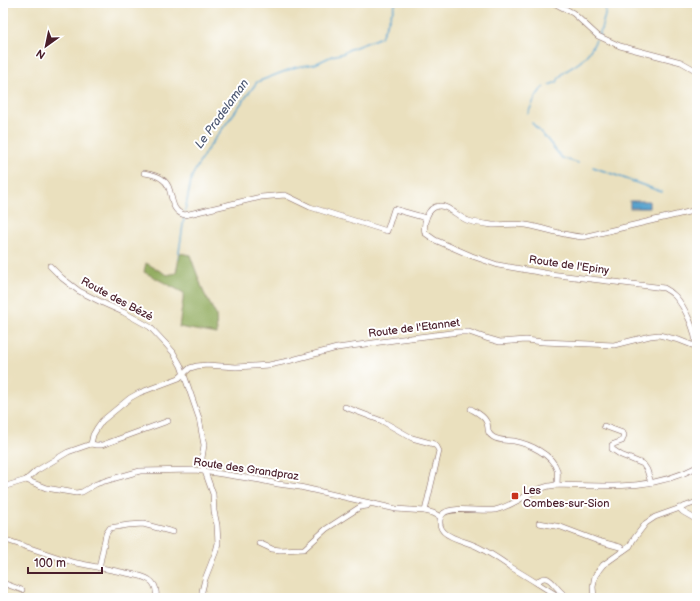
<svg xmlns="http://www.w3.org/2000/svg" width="700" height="601" viewBox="0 0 700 601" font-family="'Balsamiq Sans',sans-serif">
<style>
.forest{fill:#92ac5e;stroke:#6e6644}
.water{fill:#55a2ce;stroke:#50607c}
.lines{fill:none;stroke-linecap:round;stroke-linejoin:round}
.stream{stroke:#55a2ce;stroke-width:1.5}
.minor-casing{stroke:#82635e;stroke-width:6}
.minor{stroke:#fff;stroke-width:5}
.poi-dot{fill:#c8321e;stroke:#fff;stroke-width:1.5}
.labels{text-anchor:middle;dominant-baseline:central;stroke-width:4;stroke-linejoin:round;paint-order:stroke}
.street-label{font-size:11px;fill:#4a1f2b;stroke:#fff}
.poi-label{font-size:11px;fill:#4a1f2b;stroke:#fff;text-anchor:start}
.water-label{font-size:12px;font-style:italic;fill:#4f5a74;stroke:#fff}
</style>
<rect width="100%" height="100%" fill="#fff"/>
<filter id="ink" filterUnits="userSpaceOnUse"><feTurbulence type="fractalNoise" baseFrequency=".025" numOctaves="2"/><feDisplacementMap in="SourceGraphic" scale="8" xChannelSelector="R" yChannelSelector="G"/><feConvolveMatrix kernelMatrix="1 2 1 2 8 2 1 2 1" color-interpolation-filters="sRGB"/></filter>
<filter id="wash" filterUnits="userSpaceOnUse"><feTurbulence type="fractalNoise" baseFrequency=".012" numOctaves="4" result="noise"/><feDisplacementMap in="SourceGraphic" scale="16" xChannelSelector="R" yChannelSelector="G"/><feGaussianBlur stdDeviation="0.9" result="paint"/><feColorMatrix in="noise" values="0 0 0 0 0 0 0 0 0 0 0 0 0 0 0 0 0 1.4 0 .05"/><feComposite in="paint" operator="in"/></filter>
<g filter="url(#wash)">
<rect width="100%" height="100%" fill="#eae0be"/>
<polygon class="forest" points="180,253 190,255 204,293 216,315 217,334 179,327 184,293 144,272 146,263 167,275 176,273"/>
<rect class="water" x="630" y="201" width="19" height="7"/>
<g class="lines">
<g class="stream">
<polyline points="599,36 605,15 606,3"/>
<polyline points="381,37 396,3"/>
<path d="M 549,85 L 557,82 C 562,70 572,69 581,61 C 587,56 592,48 596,40"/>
<path d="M 528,113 C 533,104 535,94 544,87"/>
<polyline points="532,123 546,138 562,158 578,163"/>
<polyline points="593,167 662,192"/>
<polyline points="185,211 192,176 206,151 257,82 296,67 315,64 332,56 344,53 348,50 379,38"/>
<polyline points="178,259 184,218"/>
</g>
</g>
</g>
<g filter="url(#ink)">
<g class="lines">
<defs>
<g id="minor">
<polyline points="554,3 573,13 598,36 620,46 681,62 697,71"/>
<path d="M 144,173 C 150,174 157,175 162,179 C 176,188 166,210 185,215 L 261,197 L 285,195 L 310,207 L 387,231 L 394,209 L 426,218"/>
<polyline points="50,266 62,278 79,291 105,304 123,312 150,327 166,344 173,352 181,366 199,418 204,445 202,458 203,466 213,494 214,511 217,525 218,543 216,551 205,579 202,591 202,598"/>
<path d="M 695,347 C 698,333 684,306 675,296 C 672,293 668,290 664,288 L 550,274 L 498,265 L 472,256 L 435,240 L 425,233 C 423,224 427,207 439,206 C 448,205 459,218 469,221 C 476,223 485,224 493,225 C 504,225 515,223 526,225 C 545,228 563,236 583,237 L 697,210"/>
<polyline points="345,407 382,421 412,438 434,444 437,447 439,451 425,511"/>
<path d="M 471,409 C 476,412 483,415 486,421 C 490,427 485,432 493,437 C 499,441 507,440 514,441 C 529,444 552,454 557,470 C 558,474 557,480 557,485"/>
<polyline points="604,426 623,433 624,435 622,441 614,444 612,445 612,449 621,455 643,464 647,470 651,483"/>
<polyline points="91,444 96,445 102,445 168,421"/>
<polyline points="26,480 46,488 76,493 82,492 96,484 105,481 140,471 196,470 260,480 278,484 300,487 396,509 425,511 433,513 441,517"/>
<polyline points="3,487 26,480 36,471 68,452 91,444 93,435 97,428 102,421 130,398 139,393 179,378 190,368 197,366 207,365 236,367 269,365 288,361 337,348 402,339 459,332 469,332 486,338 500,342 526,340 543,342 614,345 650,336 659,335 679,340 697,347"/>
<polyline points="679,508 683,512 697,520"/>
<polyline points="539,523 561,527 598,541 620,547 624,550"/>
<path d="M 3,539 L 72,562 L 136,575 C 150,578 158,583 156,598"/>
<polyline points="259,543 272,549 280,550 304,549 326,529 360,507 367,506 369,503"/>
<polyline points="99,568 106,534 110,528 128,525 143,524 173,532"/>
<polyline points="3,583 22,590"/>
<path d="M 537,583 C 547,570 554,586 561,592 C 564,595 566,596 569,598"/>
<path d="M 561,598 C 543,587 526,576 509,566 C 499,559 488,552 478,547 C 468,542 451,539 444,532 C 439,527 438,518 444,513 C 454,506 482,512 495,510 C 518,505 533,486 557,485 C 606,486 652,491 697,467"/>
<polyline points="594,598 593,587 594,581 595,576 599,570 603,565 630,546 633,540 646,523 655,517 697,502"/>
</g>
</defs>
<use href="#minor" class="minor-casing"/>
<use href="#minor" class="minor"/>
</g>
</g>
<rect class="poi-dot" x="511" y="492" width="8" height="8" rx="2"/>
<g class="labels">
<g class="street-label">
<text transform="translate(569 265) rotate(8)">Route de l'Epiny</text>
<text transform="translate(117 299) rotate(28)">Route des Bézé</text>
<text transform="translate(414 328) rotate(-7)">Route de l'Etannet</text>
<text transform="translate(246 469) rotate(8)">Route des Grandpraz</text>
</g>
<g class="poi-label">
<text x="523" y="490">Les<tspan x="523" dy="13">Combes-sur-Sion</tspan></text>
</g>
<g class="water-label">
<text transform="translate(222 114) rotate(-54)">Le Pradelaman</text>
</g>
</g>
<rect width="700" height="601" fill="none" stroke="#fff" stroke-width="16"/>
<g transform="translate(46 46) rotate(213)" stroke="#ffffff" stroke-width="3" paint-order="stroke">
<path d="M0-3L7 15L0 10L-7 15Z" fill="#4a1f2b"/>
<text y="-6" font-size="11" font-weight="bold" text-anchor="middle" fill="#4a1f2b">N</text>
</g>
<path d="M28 567v6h74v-6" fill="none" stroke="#4a1f2b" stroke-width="2"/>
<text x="34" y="567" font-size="12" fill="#4a1f2b" stroke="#ffffff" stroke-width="3" paint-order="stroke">100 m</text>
</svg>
